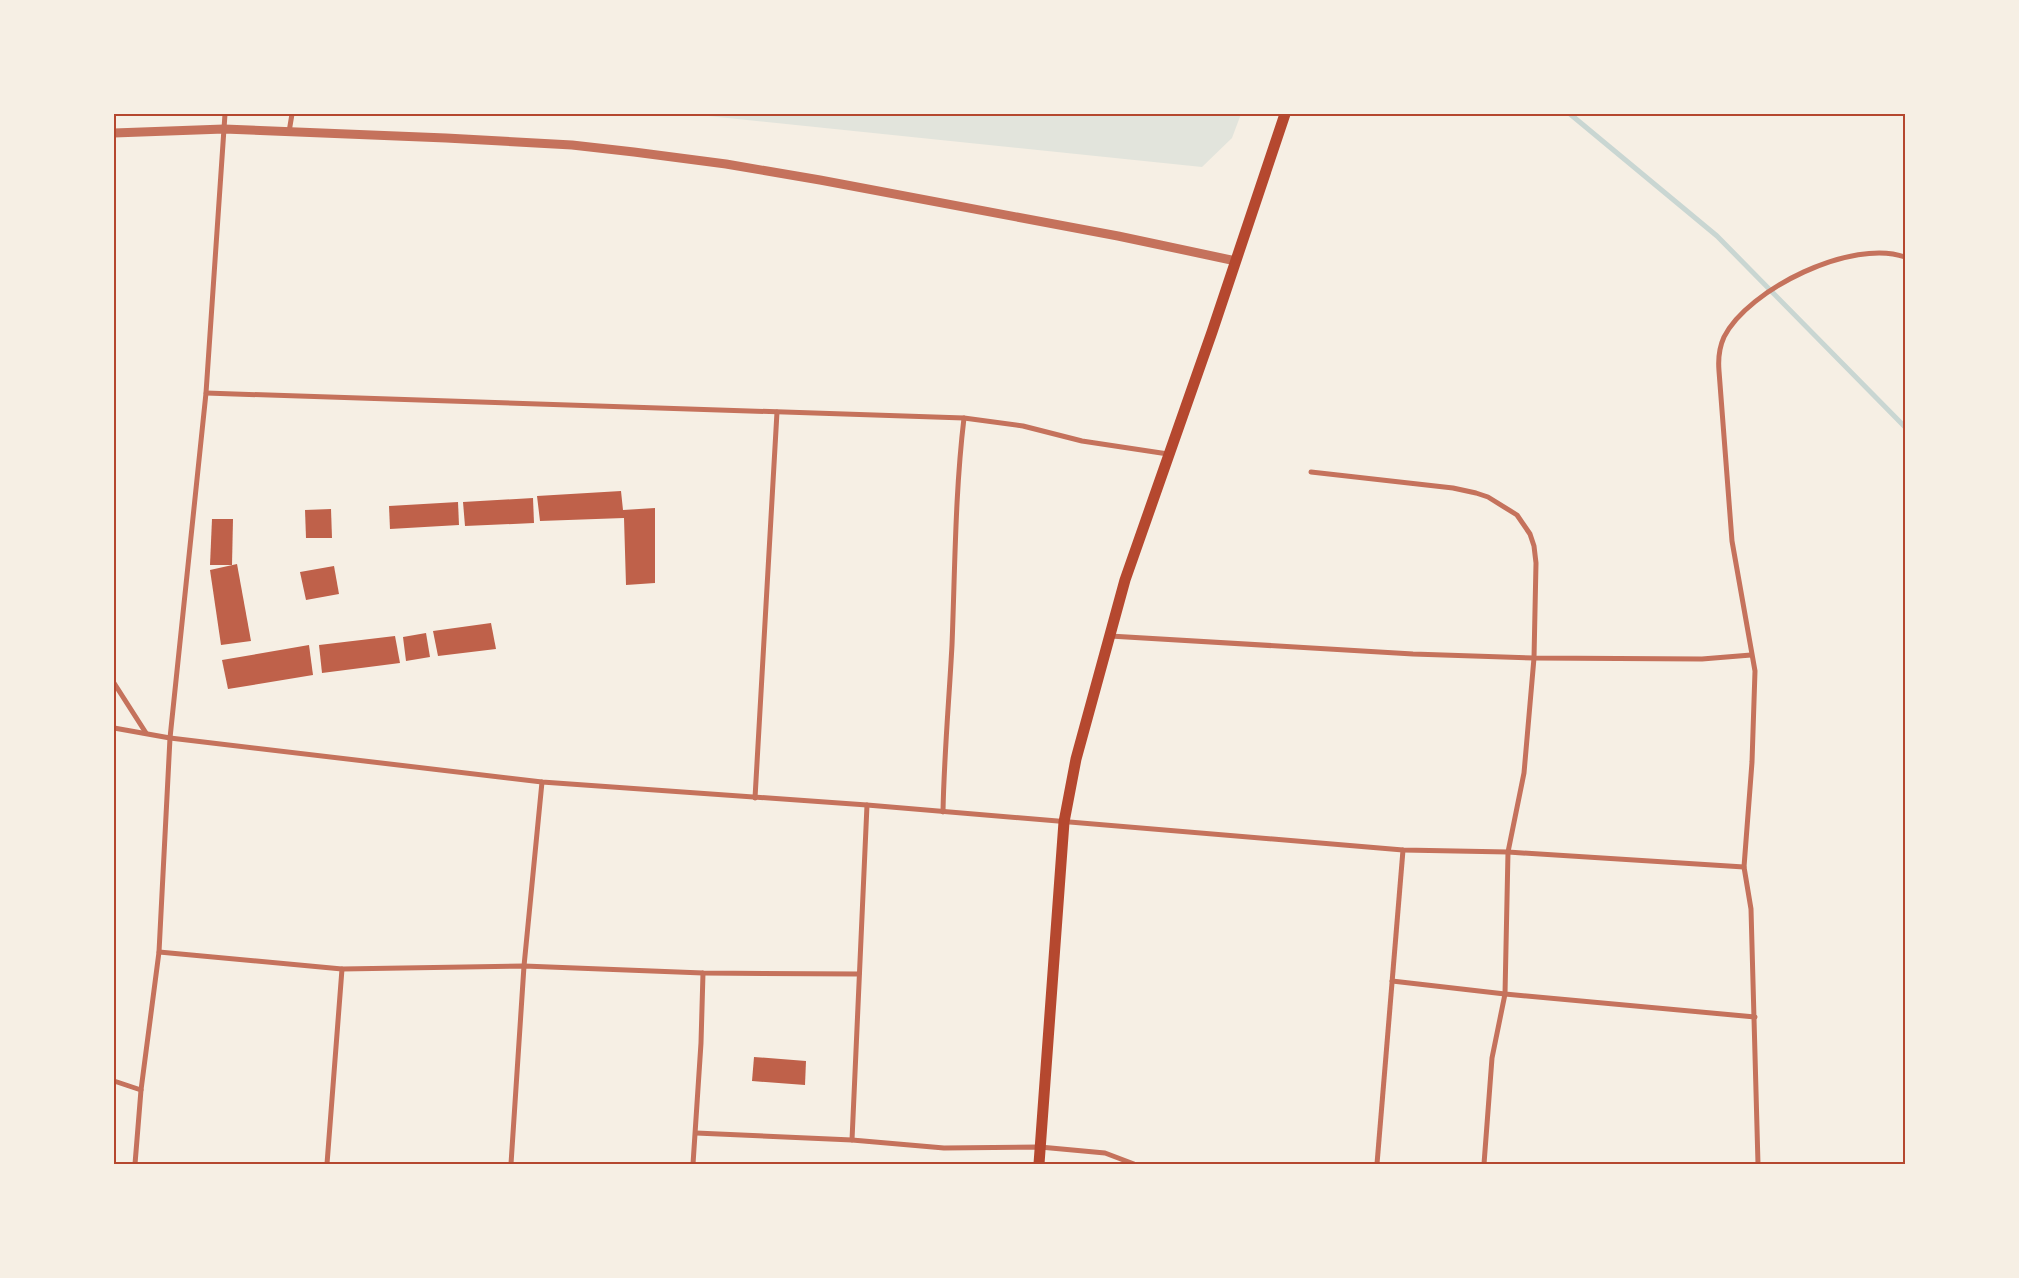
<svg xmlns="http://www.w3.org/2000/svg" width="2019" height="1278" viewBox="0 0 2019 1278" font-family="'Asap Condensed',sans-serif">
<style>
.green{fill:#e2e4dc}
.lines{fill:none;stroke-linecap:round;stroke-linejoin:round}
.stream{stroke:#c9d6d2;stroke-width:5}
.building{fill:#bf614a}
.minor{stroke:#c5725c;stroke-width:5}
.tertiary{stroke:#c5725c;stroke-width:9}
.primary{stroke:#b5482f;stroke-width:11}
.neatline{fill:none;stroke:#b5482f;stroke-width:2}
</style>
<rect width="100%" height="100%" fill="#f6efe4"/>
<polygon class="green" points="689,114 1241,114 1232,138 1202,167"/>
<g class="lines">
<polyline class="stream" points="1570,114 1717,236 1905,427"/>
</g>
<g class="building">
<polygon points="621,491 623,510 655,508 655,583 626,585 624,518 540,521 537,496"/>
<polygon points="533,498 534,523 465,526 463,502"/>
<polygon points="458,502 459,525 390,529 389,506"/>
<polygon points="331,509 332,538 306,538 305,510"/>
<polygon points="212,519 233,519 232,565 210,565"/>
<polygon points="237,564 251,641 221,645 210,570"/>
<polygon points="334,566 339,594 306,600 300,572"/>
<polygon points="491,623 496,649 438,656 433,631"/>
<polygon points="426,633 430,657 406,661 403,637"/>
<polygon points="395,636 400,663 322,673 319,645"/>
<polygon points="309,645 313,675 228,689 222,660"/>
<polygon points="754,1057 806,1061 805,1085 752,1081"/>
</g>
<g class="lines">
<g class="minor">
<polyline points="289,132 292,114"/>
<polyline points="206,393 964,418 1023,426 1082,441 1168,454"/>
<polyline points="1311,472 1453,488 1476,493 1488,497 1517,515 1530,534 1534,546 1536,563 1534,658 1524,773 1508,852 1505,994 1492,1058 1484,1164"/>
<polyline points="1110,636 1413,654 1534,658 1702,659 1751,655"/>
<polyline points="114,683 146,733"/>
<polyline points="114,728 170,738 542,782 867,805 1403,850 1508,852 1744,867"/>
<polyline points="755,798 777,412"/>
<path d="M 943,812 C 944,756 949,701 952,645 C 955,570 955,493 964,418"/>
<polyline points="159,952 342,969 524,966 703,973 859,974"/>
<polyline points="1392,981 1505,994 1755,1017"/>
<polyline points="114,1081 141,1090"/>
<polyline points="696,1133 852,1140 944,1148 1040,1147 1105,1153 1134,1164"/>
<polyline points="852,1140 867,805"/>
<polyline points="135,1164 141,1090 159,952 170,738 206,393 225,114"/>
<polyline points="327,1164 342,969"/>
<polyline points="511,1164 524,966 542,782"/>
<polyline points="693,1164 701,1043 703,973"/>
<polyline points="1377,1164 1403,850"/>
<path d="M 1758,1164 L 1751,909 L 1744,867 L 1752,762 L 1755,671 L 1732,541 L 1719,371 C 1718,359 1719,348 1724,337 C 1748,289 1853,238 1905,257"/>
</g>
<polyline class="tertiary" points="114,133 224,129 446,138 572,145 634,152 726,164 820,180 1118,236 1236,261"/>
<polyline class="primary" points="1039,1164 1064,822 1076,759 1125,580 1212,332 1285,114"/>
</g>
<rect width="2019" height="1278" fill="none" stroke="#f6efe4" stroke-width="230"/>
<rect x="115" y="115" width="1789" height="1048" class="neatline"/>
</svg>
